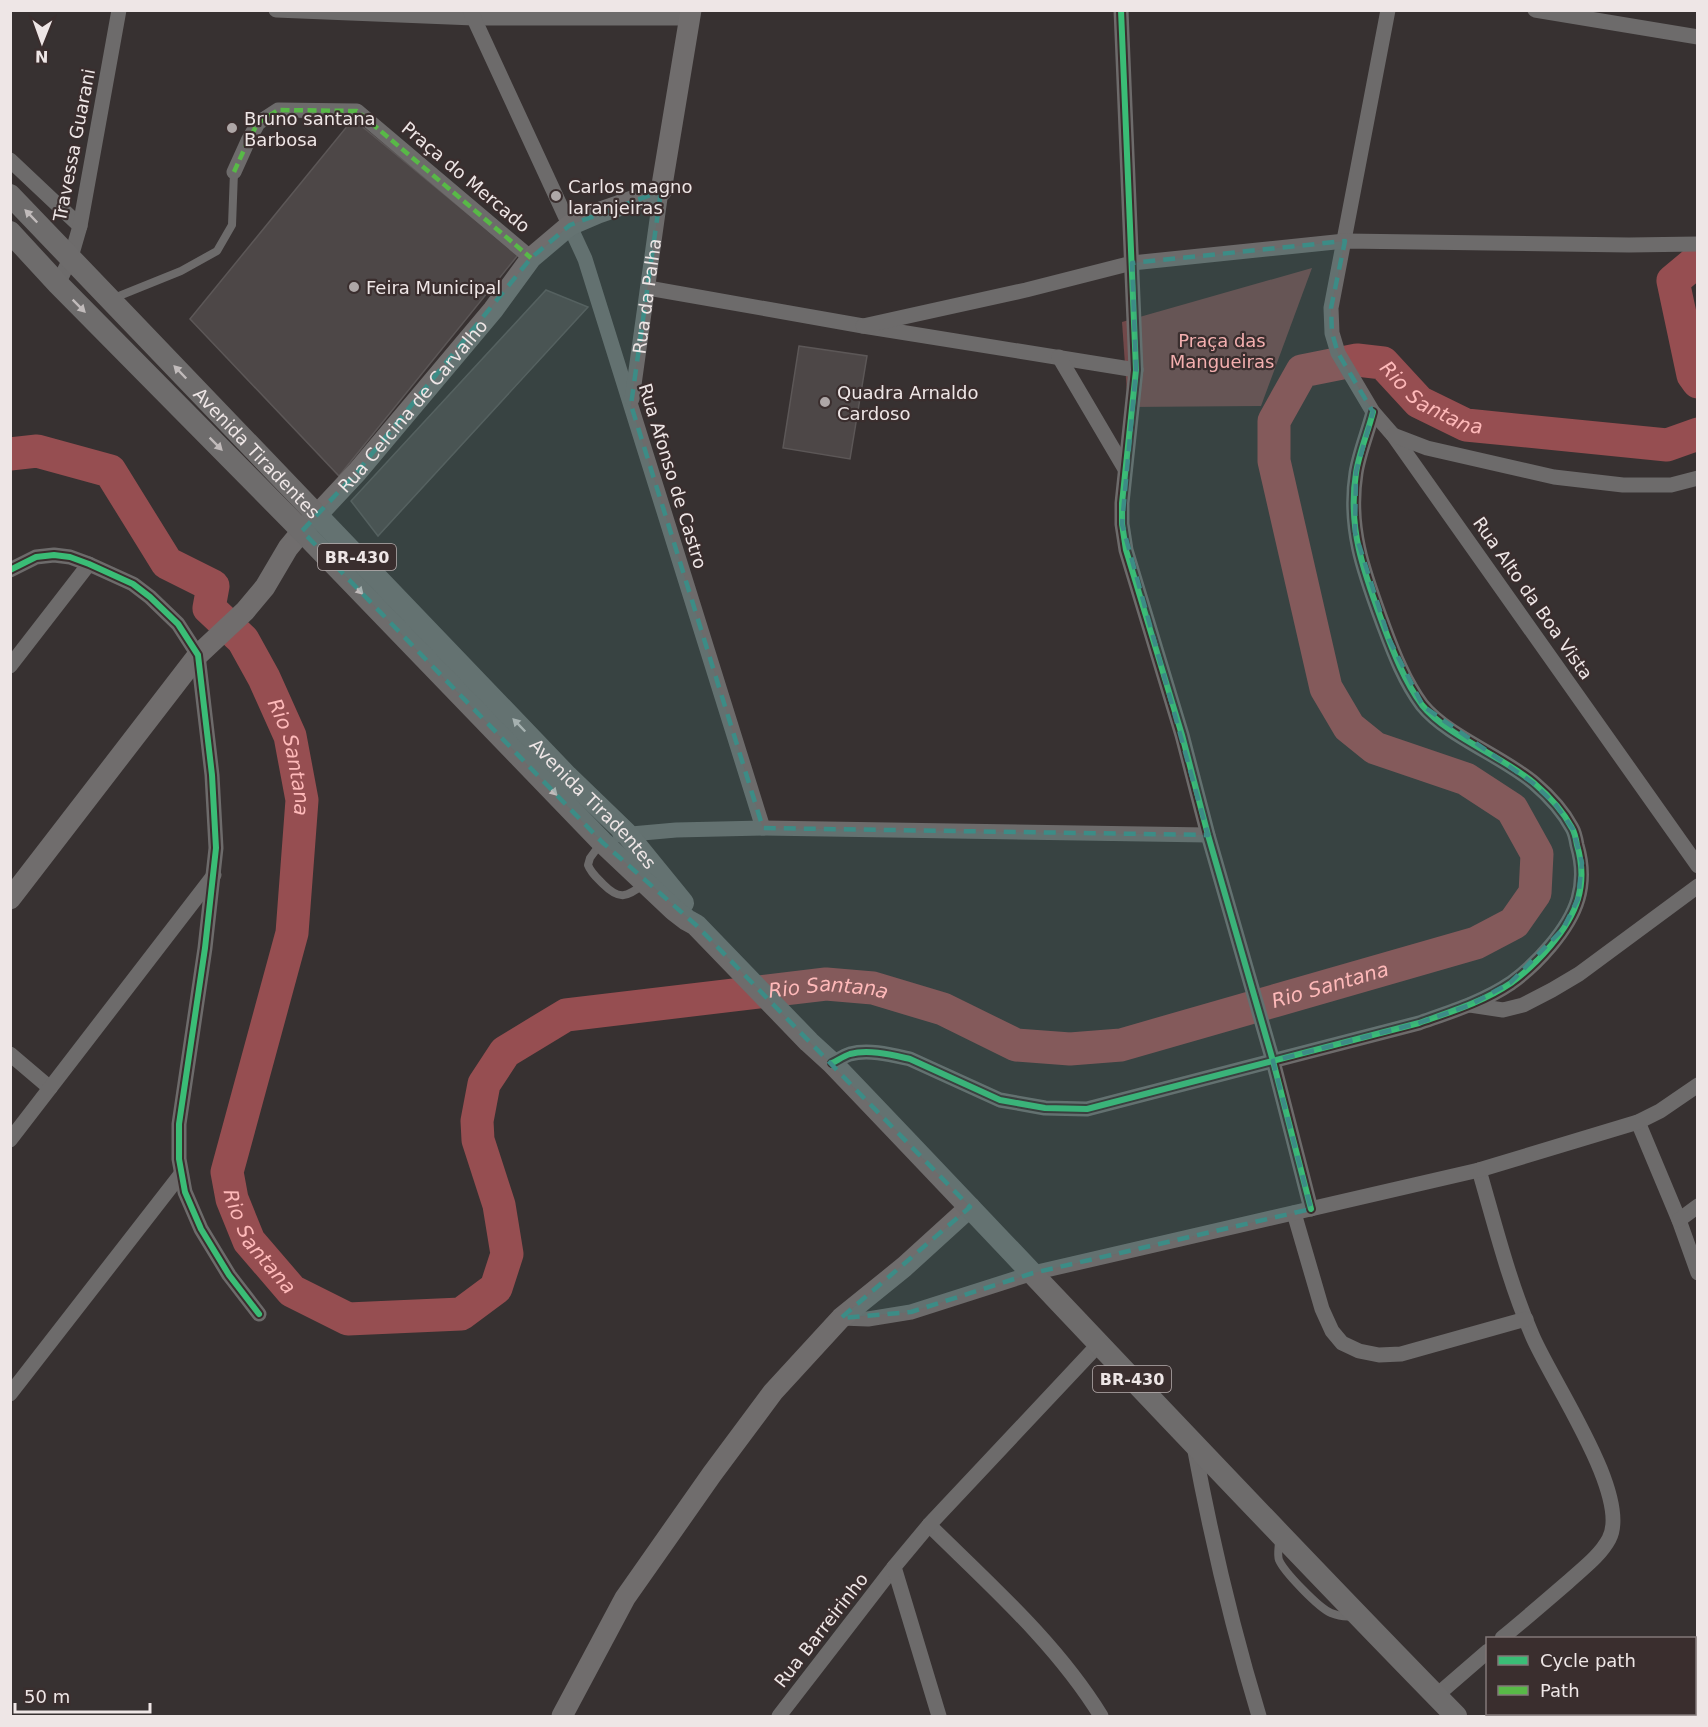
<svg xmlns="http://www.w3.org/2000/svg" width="1708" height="1727" viewBox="0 0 1708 1727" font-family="'DejaVu Sans',sans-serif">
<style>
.green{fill:#714849}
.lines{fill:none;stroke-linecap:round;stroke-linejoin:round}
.river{stroke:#964e51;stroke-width:33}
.building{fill:#4d4747;stroke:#5c5757;stroke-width:1.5}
.lane{stroke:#6d6b6b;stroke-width:8}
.street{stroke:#6d6b6b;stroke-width:15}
.secondary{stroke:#706d6d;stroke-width:21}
.primary{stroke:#6e6c6c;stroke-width:22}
.quiet{stroke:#58b947;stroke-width:4.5;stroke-dasharray:9 4.5;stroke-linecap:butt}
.cycleway-casing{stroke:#3a2e2e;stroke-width:10}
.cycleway{stroke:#3abd76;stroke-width:6}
.oneway{fill:#c1bbbb}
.marked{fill:#3c8c86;fill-opacity:0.2;stroke:#3c8c86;stroke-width:4.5;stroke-dasharray:12 8;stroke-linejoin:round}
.poi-dot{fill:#aea7a7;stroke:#3a2e2e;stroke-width:2}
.labels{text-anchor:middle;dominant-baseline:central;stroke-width:4.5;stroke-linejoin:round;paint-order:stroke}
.shield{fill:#3a2e2e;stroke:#b8afaf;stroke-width:1.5}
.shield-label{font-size:16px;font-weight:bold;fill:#eee6e6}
.poi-label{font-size:18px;fill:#eee6e6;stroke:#3a2e2e;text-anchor:start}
.street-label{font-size:18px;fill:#eee6e6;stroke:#3a2e2e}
.park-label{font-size:18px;fill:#f3afaf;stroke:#3a2e2e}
.water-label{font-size:20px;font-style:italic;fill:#feb9b9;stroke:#3a2e2e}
</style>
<rect width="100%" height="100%" fill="#373131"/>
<polygon class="green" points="1312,268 1261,406 1128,407 1122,322"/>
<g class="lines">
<g class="river">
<polyline points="1698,260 1673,281 1693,375 1698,382"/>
<path id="s1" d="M 10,454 L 37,451 L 110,471 L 167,563 L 213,586 L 209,608 L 243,640 L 264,678 L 290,736 L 302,800 L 292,933 L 227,1172 L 232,1199 L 249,1241 L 292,1291 L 348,1319 L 461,1314 L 496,1288 L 507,1254 L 499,1205 L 478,1140 L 477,1121 L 484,1084 L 505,1052 L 566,1015 L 826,984 L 873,988 L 943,1009 L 1016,1045 L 1070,1049 L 1121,1045 L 1476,943 L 1514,923 L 1535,893 L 1537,854 L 1512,809 L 1466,779 L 1375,748 L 1349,727 L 1326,688 L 1274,461 L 1274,421 L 1302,371 L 1357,360 L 1383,363 L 1419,402 L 1466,425 L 1667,445 L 1698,434"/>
</g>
</g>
<g class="building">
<polygon points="353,119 518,255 339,476 190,319"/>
<polygon points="546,290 588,307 378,536 351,501"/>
<polygon points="799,346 867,356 850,459 783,448"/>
</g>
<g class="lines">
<g class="lane">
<polyline points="114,298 181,271 217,251 232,225 234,172"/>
<path d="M 601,843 L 590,858 L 588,865 C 591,873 597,878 603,884 C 619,900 626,898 644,884"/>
<path d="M 1279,1541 C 1279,1547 1277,1554 1279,1560 C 1284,1572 1319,1608 1331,1613 C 1338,1616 1346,1617 1354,1616"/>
</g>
<g class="street">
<polyline points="276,10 474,18 690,18"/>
<polyline points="470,10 585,259 763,828"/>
<polyline points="1121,10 1136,370 1122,503 1122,524 1126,550 1182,735 1208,835 1273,1061 1311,1209"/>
<polyline points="1388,10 1331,308 1332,333 1338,353 1373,412 1393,435 1698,866"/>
<polyline points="1535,10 1698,37"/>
<polyline points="10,160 80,226"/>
<polyline points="234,172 248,141 258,123 278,110 357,111 531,258"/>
<polyline points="58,284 71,257 80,226 119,10"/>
<polyline points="648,288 863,326 1136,370"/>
<polyline points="863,326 1026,290 1132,263 1345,241 1629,245 1698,244"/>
<polyline points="1059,357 1125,469"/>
<path id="s2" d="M 632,399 L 661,191"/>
<polyline points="1393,435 1427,448 1554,477 1623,485 1671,485 1698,478"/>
<polyline points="10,570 36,557 54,555 70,557 89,564 133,584 150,597 178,624 198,655 212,775 216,848 205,948 179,1124 179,1159 185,1192 201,1229 229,1275 259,1314"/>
<polyline points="10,666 89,564"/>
<polyline points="620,835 676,830 763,828 1208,835"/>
<polyline points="1470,1005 1503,1010 1523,1005 1552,990 1579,974 1698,886"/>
<polyline points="10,1054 50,1088"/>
<path d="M 832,1063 C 838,1060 844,1056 850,1054 C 869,1049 892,1055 910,1059 L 1000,1100 L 1045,1108 L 1087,1109 L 1419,1023 C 1450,1012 1483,1002 1511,983 C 1536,965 1569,930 1578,899 C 1583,882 1582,862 1577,845 C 1576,839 1575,833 1572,828 C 1563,811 1548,795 1534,783 C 1502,756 1447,736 1422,705 C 1405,682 1394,654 1384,627 C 1365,575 1347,530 1356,473 C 1359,453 1368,432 1373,412"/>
<polyline points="1638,1122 1679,1220 1698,1273"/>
<polyline points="10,1140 214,875"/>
<path d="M 1479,1170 C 1495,1225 1509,1282 1532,1335 C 1550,1379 1632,1496 1609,1539 C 1600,1556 1582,1569 1568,1582 C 1546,1601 1524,1620 1502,1638"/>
<polyline points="1294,1213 1322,1309 1332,1331 1342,1343 1359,1351 1379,1355 1401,1354 1526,1319"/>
<polyline points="1679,1220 1698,1206"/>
<polyline points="841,1318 868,1319 911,1312 1033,1273 1479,1170 1638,1122 1660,1111 1698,1085"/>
<polyline points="10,1394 181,1174"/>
<path d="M 1194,1446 C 1211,1537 1232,1627 1259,1716"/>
<path d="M 929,1525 C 990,1585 1056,1643 1101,1716"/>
<polyline points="1436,1696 1488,1651"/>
<polyline points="779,1716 894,1567"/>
<polyline points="939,1716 894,1567 929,1525 1099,1344"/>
</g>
<g class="secondary">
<path id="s3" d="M 10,899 L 198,655 L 245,611 L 265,587 L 288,548 L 302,531 L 357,472 L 493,310 L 531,258 L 570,225 L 598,213 L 661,191 L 691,10"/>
<polyline points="562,1716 625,1598 712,1474 773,1392 841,1318 904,1267 970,1207"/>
</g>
<g class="primary">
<path id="s4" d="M 10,195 L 567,776 L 626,833 L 683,903"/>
<path d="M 10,232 L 58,284 L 302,531 L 602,842 L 674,910 L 687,920 L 696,925 L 809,1042 L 832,1063 C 1040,1280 1245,1501 1456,1716"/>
</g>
<polyline class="quiet" points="234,172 248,141 258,123 278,110 357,111 531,258"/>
<defs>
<g id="cycleway">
<polyline points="1121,10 1136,370 1122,503 1122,524 1126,550 1182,735 1208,835 1273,1061 1311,1209"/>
<polyline points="10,570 36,557 54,555 70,557 89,564 133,584 150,597 178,624 198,655 212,775 216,848 205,948 179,1124 179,1159 185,1192 201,1229 229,1275 259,1314"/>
<path d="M 832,1063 C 838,1060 844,1056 850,1054 C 869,1049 892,1055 910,1059 L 1000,1100 L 1045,1108 L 1087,1109 L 1419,1023 C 1450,1012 1483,1002 1511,983 C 1536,965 1569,930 1578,899 C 1583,882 1582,862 1577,845 C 1576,839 1575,833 1572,828 C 1563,811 1548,795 1534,783 C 1502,756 1447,736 1422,705 C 1405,682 1394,654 1384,627 C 1365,575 1347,530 1356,473 C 1359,453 1368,432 1373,412"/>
</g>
</defs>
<use href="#cycleway" class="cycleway-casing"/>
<use href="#cycleway" class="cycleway"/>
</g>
<defs><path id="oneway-solid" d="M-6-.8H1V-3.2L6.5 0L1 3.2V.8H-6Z" transform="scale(1.5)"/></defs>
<g class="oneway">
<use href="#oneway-solid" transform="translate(31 216) rotate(-134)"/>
<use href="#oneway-solid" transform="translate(79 306) rotate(45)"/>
<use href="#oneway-solid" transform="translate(180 372) rotate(-134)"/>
<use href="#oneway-solid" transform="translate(216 444) rotate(45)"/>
<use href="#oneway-solid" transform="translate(357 588) rotate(46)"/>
<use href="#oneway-solid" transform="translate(519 725) rotate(-134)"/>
<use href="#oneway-solid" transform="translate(551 789) rotate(46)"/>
</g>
<path class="marked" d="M 661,191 L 631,405 L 763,828 L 1208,835 L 1122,524 L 1136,370 L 1132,263 L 1345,241 L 1331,308 L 1332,333 L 1338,353 L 1373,412 L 1356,472 L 1355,532 L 1389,639 L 1423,706 L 1533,783 L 1556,805 L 1573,829 L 1582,863 L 1578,899 L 1563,929 L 1510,983 L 1470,1005 L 1419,1023 L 1273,1061 L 1311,1209 L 1033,1273 L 911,1312 L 841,1318 L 970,1207 L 696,925 L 602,842 L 302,531 L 357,472 L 531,258 L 570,225 Z"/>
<g class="poi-dot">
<circle cx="232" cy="128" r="6"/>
<circle cx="556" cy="196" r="6"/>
<circle cx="354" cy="287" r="6"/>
<circle cx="825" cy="402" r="6"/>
</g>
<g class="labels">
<g class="shield">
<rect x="318" y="544" width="78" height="26" rx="4.5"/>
<rect x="1093" y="1366" width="78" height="26" rx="4.5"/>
</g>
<g class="shield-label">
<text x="357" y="557">BR-430</text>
<text x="1132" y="1379">BR-430</text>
</g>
<g class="poi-label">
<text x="244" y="118">Bruno santana<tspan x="244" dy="21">Barbosa</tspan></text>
<text x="568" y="186">Carlos magno<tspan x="568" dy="21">laranjeiras</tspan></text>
<text x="366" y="287">Feira Municipal</text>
<text x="837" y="392">Quadra Arnaldo<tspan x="837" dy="21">Cardoso</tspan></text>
</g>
<g class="street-label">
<text transform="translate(74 145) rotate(-79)">Travessa Guarani</text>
<text transform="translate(466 177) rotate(40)">Praça do Mercado</text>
<text stroke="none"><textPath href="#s2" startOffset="104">Rua da Palha</textPath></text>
<text stroke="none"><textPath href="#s3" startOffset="638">Rua Celcina de Carvalho</textPath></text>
<text stroke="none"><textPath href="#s4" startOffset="357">Avenida Tiradentes</textPath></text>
<text transform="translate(673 476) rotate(73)">Rua Afonso de Castro</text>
<text transform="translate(1533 598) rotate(55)">Rua Alto da Boa Vista</text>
<text stroke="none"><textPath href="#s4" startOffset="843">Avenida Tiradentes</textPath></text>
<text transform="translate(821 1630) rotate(-52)">Rua Barreirinho</text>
</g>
<g class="park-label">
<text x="1222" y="340">Praça das<tspan x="1222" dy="21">Mangueiras</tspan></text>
</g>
<g class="water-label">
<text stroke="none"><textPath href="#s1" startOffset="3375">Rio Santana</textPath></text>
<text stroke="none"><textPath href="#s1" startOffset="459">Rio Santana</textPath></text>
<text stroke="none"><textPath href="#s1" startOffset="2349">Rio Santana</textPath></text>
<text stroke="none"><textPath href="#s1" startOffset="1827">Rio Santana</textPath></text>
<text stroke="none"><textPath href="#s1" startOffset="963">Rio Santana</textPath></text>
</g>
</g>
<rect width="1708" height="1727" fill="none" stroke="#eee6e6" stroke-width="24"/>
<rect x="1486" y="1637" width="210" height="78" fill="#3a2e2e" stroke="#827878" stroke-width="1.5"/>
<rect x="1498" y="1656" width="30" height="9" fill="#3abd76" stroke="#827878" stroke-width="1.5"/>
<text x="1540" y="1667" font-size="18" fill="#eee6e6">Cycle path</text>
<rect x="1498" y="1686" width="30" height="9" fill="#58b947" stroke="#827878" stroke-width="1.5"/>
<text x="1540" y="1697" font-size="18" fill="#eee6e6">Path</text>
<g transform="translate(42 42) rotate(181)" stroke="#3a2e2e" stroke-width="4.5" paint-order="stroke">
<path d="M0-4.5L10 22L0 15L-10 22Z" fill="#eee6e6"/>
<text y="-9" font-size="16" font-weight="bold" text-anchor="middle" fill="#eee6e6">N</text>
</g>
<path d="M15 1703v9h135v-9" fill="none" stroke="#eee6e6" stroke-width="3"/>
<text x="24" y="1703" font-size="18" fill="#eee6e6" stroke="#3a2e2e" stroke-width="4.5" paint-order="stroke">50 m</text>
</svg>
